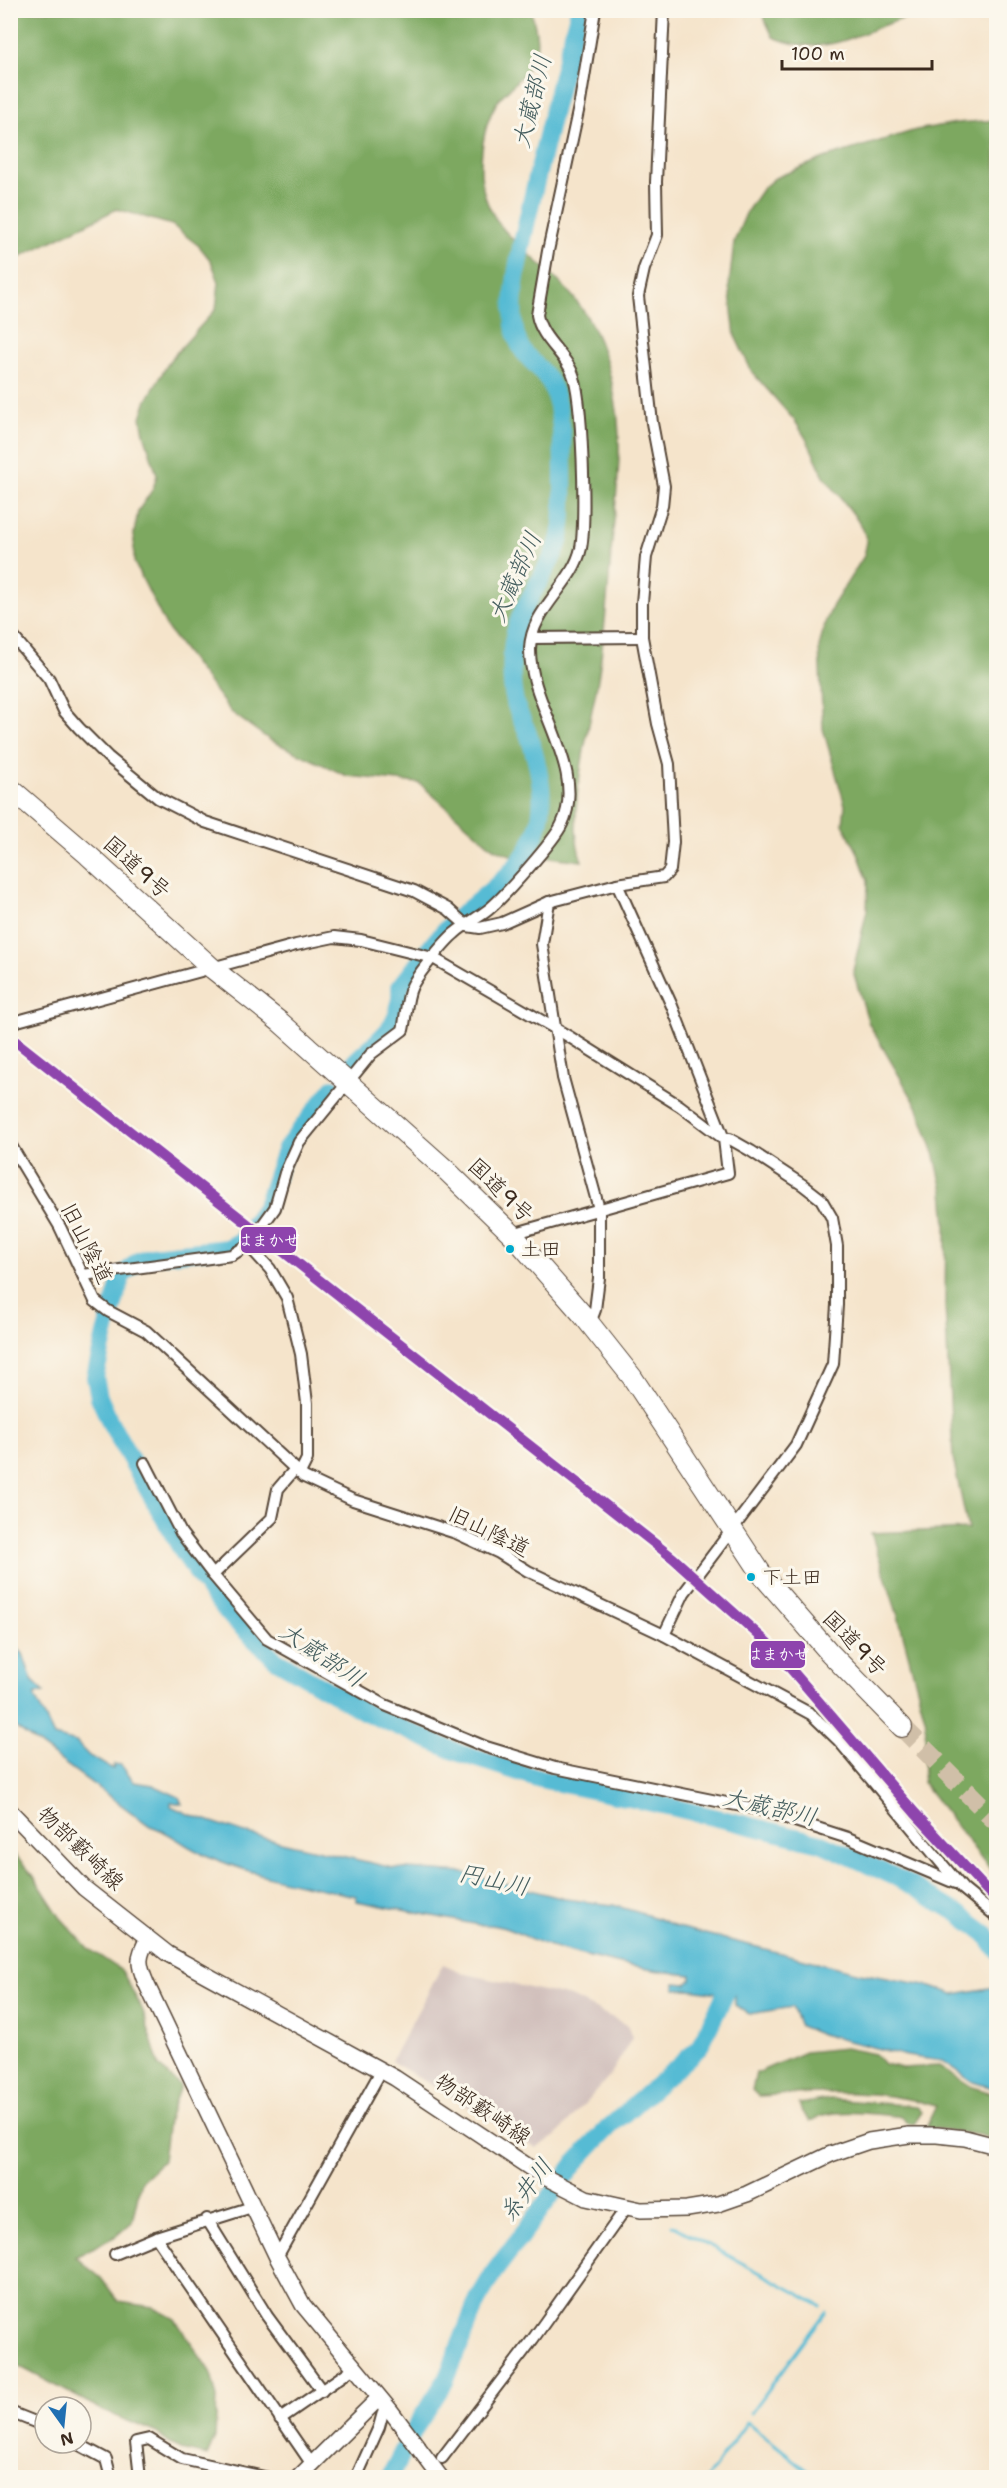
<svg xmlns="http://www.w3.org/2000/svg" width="1007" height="2488" viewBox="0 0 1007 2488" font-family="'Shantell Sans','Klee One',sans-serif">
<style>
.industrial{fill:#d1c0bc}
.forest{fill:#7da860;stroke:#5c693f;stroke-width:1.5}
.water{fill:#56bbd4;stroke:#487279;stroke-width:1.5}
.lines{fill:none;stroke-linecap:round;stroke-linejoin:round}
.stream{stroke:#56bbd4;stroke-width:3}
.river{stroke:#56bbd4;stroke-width:18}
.highway-tunnel{stroke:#d0bfa8;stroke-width:20;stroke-dasharray:20 10;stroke-linecap:butt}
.street-casing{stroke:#574638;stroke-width:14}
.secondary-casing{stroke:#574638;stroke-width:18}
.highway-casing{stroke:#574638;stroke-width:22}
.street{stroke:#fff;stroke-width:10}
.secondary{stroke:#fff;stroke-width:15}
.highway{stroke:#fff;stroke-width:20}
.rail-1-casing{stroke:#fbf7ec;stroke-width:15}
.rail-1{stroke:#8e44ad;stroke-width:10}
.bus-dot{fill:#00a9ce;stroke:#fbf7ec;stroke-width:2}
.labels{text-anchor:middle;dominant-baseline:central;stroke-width:6;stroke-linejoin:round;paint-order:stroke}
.bus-label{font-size:20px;fill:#3b2a1e;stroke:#fbf7ec;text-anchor:start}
.street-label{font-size:22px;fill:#3b2a1e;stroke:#fbf7ec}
.water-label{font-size:24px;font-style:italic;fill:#445d5e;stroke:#fbf7ec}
.line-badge{stroke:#fbf7ec;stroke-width:2}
.badge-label{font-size:16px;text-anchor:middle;font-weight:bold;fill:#fff}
</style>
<rect width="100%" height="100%" fill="#fbf7ec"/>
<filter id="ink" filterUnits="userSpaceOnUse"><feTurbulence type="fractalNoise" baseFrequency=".0167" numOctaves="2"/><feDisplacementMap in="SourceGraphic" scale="12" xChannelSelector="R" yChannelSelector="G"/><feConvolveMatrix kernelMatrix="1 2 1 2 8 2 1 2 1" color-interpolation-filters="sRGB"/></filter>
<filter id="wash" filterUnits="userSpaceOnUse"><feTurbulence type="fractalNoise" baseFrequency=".008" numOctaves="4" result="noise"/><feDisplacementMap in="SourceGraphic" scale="24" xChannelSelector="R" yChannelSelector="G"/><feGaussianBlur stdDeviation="1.35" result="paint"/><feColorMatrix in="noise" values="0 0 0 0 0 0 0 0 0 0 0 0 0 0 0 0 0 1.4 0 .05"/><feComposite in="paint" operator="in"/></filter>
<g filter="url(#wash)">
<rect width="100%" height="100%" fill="#f5e4cb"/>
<polygon class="industrial" points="443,1964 466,1974 571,1997 627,2025 632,2038 611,2074 557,2135 537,2148 391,2061"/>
<g class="forest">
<path d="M 10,11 L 531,11 C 541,47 540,57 513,85 C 508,90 502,95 498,101 C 486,119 482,142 481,163 C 478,232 536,251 574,298 C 597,326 609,364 615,399 C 624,446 616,495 612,542 C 608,588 605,634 598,679 C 590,727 564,818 582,861 L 534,855 L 513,856 L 493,848 L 419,783 L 347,776 L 270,740 L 231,712 L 167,628 L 134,562 L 134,533 L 138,511 L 153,489 L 157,475 L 144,434 L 141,417 L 147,400 L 170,360 L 216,309 L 219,282 L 211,261 L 199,246 L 172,225 L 117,209 L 11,261 Z"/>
<path d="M 761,11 L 761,10 L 926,11 C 912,16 896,21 882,26 C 842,42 816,55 773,37 Z"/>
<polygon points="996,120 996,1877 923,1783 926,1722 898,1616 871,1533 968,1529 953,1458 945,1304 946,1225 943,1191 935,1156 917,1106 869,1024 853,971 867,910 868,881 858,853 843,824 845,805 823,729 819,647 825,623 833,605 864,556 867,542 863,529 854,515 824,476 807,440 795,421 752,372 735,336 729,286 734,242 747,211 763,188 775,178 824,158 916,130 956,123"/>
<polygon points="11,1850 33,1875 60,1917 88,1948 122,1971 143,2011 159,2066 180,2086 168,2120 163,2161 141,2181 132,2222 116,2236 75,2257 101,2278 119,2302 153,2307 175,2319 211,2373 217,2398 215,2437 207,2456 185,2451 169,2443 157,2433 106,2412 11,2362"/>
<path d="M 845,2048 L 875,2054 L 884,2064 L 902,2068 L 939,2066 L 972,2087 L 996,2094 L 996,2140 L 980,2135 L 926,2127 L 936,2106 C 877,2088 819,2092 758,2096 L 752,2090 L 756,2073 L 805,2052 Z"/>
<path d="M 829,2099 L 916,2106 L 922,2112 L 914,2124 L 908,2123 L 902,2117 C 883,2115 825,2106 814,2121 L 810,2121 L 802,2112 L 799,2104 Z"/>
</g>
<path class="water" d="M 11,1641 L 23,1654 L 32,1680 L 44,1692 L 34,1695 L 54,1736 L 76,1742 L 89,1756 L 113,1769 L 114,1764 L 121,1765 L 134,1782 L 153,1785 L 179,1797 L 182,1804 L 171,1802 L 171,1806 L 188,1814 L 251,1835 L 393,1868 L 464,1873 L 565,1899 L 613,1905 L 657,1918 L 677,1927 L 860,1973 L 931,1986 L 954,1994 L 996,1987 L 996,2089 L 973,2082 L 942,2061 L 907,2056 L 817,2033 L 800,2026 L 792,2007 L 749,2014 L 735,2005 L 735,1995 C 714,1994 695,1987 675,1989 L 675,1983 L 687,1984 L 691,1980 L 691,1975 C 643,1970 596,1960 550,1946 C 526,1939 504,1922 479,1925 L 357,1901 L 356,1896 C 303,1885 248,1875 199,1852 C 181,1844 169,1831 150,1826 L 11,1724 Z"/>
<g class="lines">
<g class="stream">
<polyline points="672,2225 821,2306"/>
<polyline points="751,2413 826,2312"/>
<polyline points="707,2478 747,2422 817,2478"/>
</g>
<g class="river">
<path d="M 347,1070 C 373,1039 403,1034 400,987 C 417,966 432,942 451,924 C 478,899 517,875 533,840 C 549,807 540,770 529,736 C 525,725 518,714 515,702 C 511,686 511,670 512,654 C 513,614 540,586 555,551 C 562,537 563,520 563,504 C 563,473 565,410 550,383 C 537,360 518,358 514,325 C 510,288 523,239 531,203 C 546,138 562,74 579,10"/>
<polyline points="333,1088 286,1148 266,1206 241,1240 227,1248 152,1256 138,1261 122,1276 105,1334 95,1377 99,1397 111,1424 184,1554 210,1592 233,1619 275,1659 365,1712 459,1753 540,1779 676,1808 821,1843 902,1880 959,1914 986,1934 996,1949"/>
<polyline points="389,2478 415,2428 446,2380 478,2299 494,2272 577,2161 608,2128 699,2048 736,1972"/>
</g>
</g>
</g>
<g filter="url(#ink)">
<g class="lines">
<polyline class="highway-tunnel" points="902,1727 996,1821"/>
<defs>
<g id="street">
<polyline points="10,633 49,679 64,711 79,728 108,757 158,798 205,822 414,891 448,909 467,926 480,928 502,923 549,902 617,884 664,877 670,870 673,842 669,764 658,724 642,637 642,603 646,557 662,506 664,486 652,423 638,296 644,269 657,235 656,182 664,10"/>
<polyline points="532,638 642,637"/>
<polyline points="549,902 542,944 563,1078 599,1209 599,1278 595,1310 590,1323"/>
<polyline points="10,1023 296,945 334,937 361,940 433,958 568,1036 680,1106 724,1139 730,1139 751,1151 803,1185 821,1199 832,1218 837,1246 837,1305 833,1364 796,1445 684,1593 664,1635"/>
<polyline points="10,1144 60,1227 95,1301 108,1311 146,1331 304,1477 353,1500 456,1533 499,1553 528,1571 664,1635 811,1714 839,1741 963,1889 996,1916"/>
<polyline points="512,1234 728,1173 724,1139 672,1006 617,884"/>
<polyline points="248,1245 270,1269 287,1298 301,1354 307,1403 307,1459 300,1473"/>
<path d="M 83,1275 L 232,1255 L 248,1245 L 275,1208 L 285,1173 L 299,1142 L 371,1054 L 403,1030 C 406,1017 406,998 412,986 C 418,974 445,941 455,933 C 465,924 478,918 488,910 C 503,898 555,840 562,824 C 588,769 529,705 530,649 C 531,609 573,585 581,548 C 586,522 583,395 572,372 C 563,352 541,338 537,315 L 548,251 L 580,102 L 595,10"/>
<polyline points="145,1463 181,1533 213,1575"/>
<polyline points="295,1469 278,1489 272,1518 213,1575 267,1639 385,1705 486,1747 555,1768 761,1810 848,1838 955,1883"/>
<polyline points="207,2219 267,2316 322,2391"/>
<polyline points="156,2237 311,2463"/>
<polyline points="115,2254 156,2237 252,2207"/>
<polyline points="277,2257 381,2071"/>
<polyline points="10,2412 45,2426"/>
<polyline points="280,2419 354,2368"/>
<polyline points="76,2443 106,2459 111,2478"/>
<polyline points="442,2458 533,2339 626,2208"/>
<polyline points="140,2478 136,2442 149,2439 182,2459 269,2478"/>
<polyline points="356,2478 379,2427 385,2405"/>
</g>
<g id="secondary">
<polyline points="10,1811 84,1888 168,1954 395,2078 541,2175 586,2198 641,2210 687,2209 718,2204 747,2194 831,2154 869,2141 909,2135 937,2135 965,2138 996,2146"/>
<path d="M 148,1939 C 137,1957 138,1964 146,1983 L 277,2257 L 303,2305 L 390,2410 L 441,2478"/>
<polyline points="298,2478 379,2398"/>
</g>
<polyline id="highway" points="10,788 88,855 213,969 280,1022 445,1169 512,1234 582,1314 632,1377 763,1576 829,1652 902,1727"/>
</defs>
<use href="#street" class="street-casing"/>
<use href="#secondary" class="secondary-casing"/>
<use href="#highway" class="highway-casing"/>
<use href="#street" class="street"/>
<use href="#secondary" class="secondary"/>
<use href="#highway" class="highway"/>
<defs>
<polyline id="rail-1" points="10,1037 673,1558 771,1646 915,1813 996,1900"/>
</defs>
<use href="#rail-1" class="rail-1-casing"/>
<use href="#rail-1" class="rail-1"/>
</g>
</g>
<g class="bus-dot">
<circle cx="510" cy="1249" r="5"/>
<circle cx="751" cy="1577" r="5"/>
</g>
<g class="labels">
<g class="bus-label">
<text x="521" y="1249">土田</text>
<text x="762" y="1577">下土田</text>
</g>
<g class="street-label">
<text transform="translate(137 867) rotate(42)">国道9号</text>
<text transform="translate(501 1190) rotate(44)">国道9号</text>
<text transform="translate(87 1243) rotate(63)">旧山陰道</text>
<text transform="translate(489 1531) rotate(26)">旧山陰道</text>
<text transform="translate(855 1643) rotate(46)">国道9号</text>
<text transform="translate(81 1848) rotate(44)">物部藪崎線</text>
<text transform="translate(483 2109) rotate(34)">物部藪崎線</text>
</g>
<g class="water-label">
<text transform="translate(532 101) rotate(-76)">大蔵部川</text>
<text transform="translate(515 577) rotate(-66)">大蔵部川</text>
<text transform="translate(322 1655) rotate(34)">大蔵部川</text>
<text transform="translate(770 1807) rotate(13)">大蔵部川</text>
<text transform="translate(494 1880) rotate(12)">円山川</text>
<text transform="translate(526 2190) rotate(-53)">糸井川</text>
</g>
</g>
<g class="line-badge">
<rect x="240" y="1226" width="57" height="28" rx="6" fill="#8e44ad"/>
<rect x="750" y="1640" width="56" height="29" rx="6" fill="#8e44ad"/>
</g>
<g class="badge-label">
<text x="268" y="1246">はまかぜ</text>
<text x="778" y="1660">はまかぜ</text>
</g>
<rect width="1007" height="2488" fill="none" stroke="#fbf7ec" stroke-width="36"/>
<g transform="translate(63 2425) rotate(165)"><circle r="28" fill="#fbf7ec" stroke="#aea59a" stroke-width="1.5"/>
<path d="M0-4.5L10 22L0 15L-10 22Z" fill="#1f6fb2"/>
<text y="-9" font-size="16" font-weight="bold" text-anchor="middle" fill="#3b2a1e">N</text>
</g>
<path d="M782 60v9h150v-9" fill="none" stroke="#3b2a1e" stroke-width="3"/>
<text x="791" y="60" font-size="18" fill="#3b2a1e" stroke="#fbf7ec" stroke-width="4.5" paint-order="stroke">100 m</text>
</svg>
